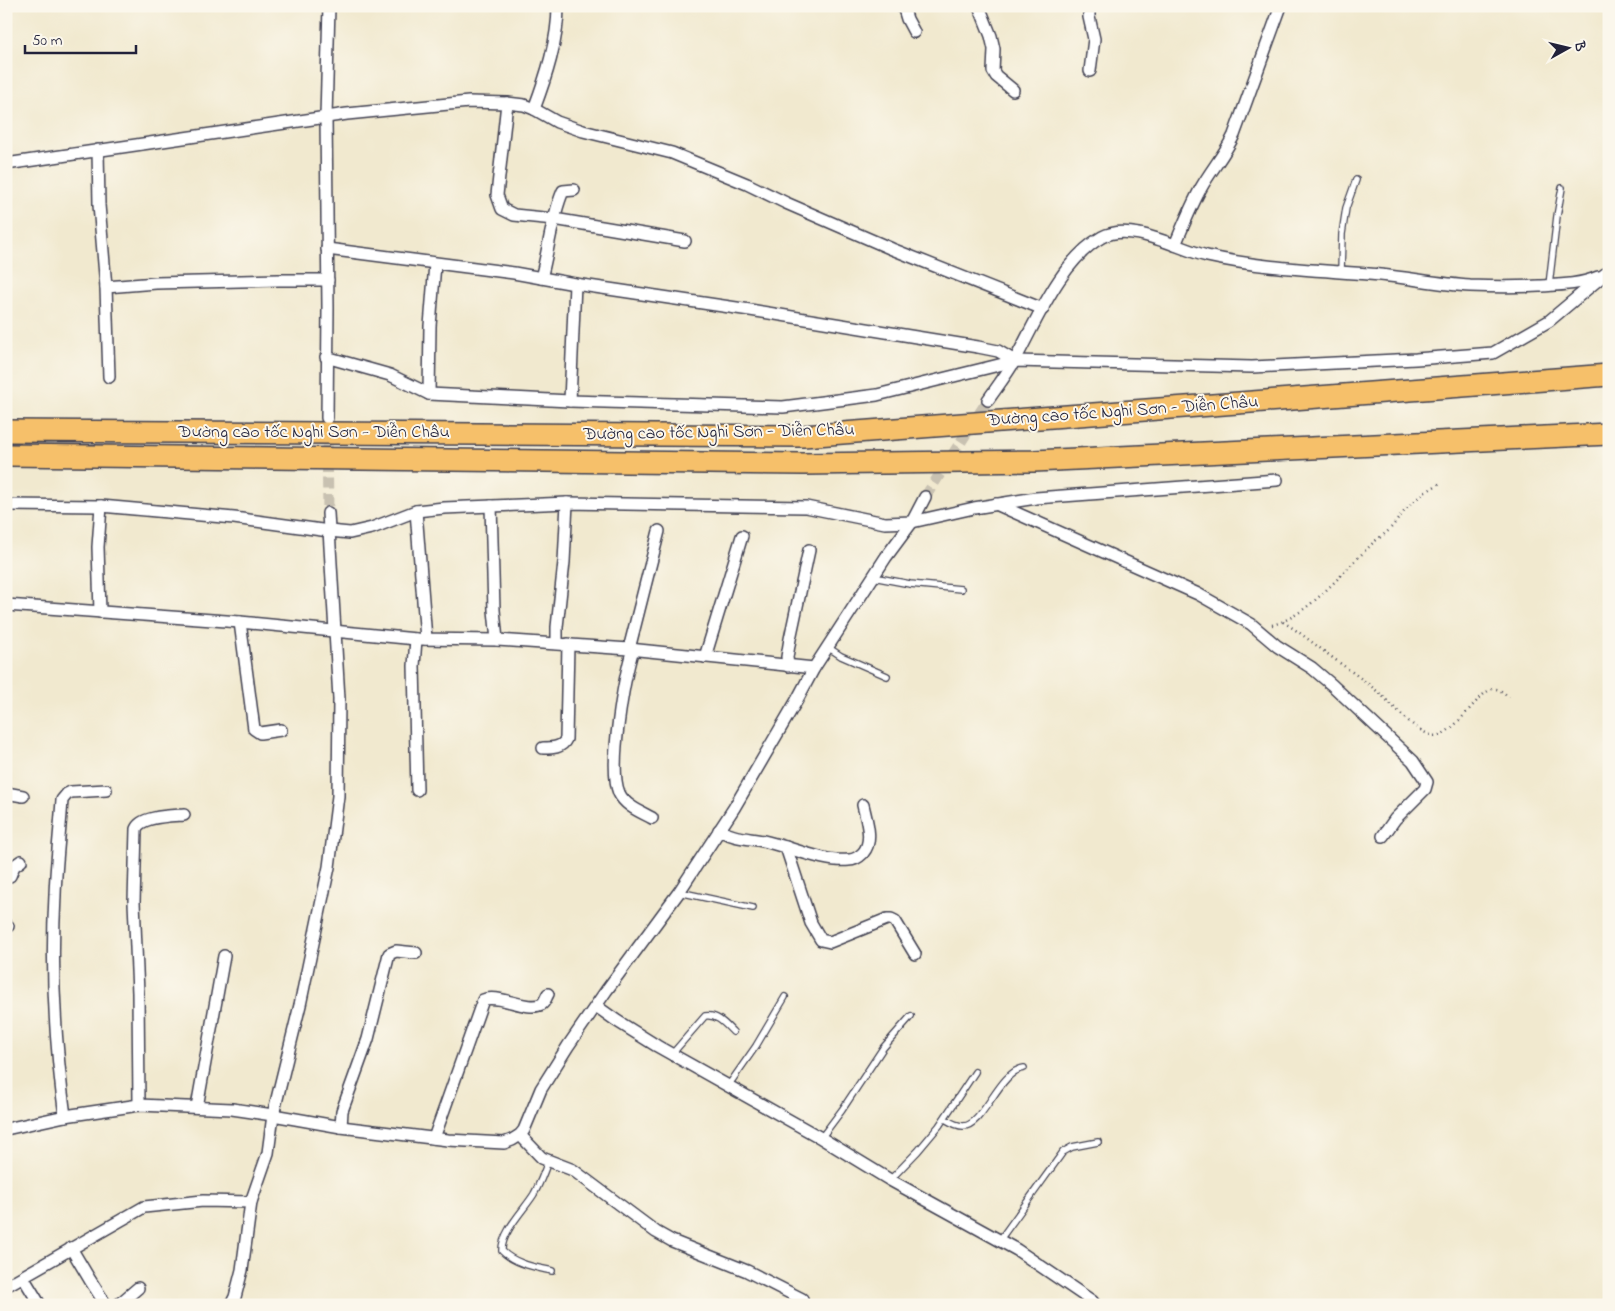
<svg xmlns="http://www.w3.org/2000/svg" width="1615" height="1311" viewBox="0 0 1615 1311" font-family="'Indie Flower',sans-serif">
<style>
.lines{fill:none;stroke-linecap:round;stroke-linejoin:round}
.street-tunnel{stroke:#c8c1b1;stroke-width:11;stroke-dasharray:11 5.5;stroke-linecap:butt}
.lane-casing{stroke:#414051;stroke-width:8}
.street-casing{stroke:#414051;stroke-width:14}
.highway-casing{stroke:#414051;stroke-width:24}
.path{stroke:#414051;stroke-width:2.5;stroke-dasharray:1 4;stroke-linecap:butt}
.lane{stroke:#fff;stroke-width:5.5}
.street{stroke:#fff;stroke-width:11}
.highway{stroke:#f6c06b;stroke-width:21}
.labels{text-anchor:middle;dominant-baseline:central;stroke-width:4;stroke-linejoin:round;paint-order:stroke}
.street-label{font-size:18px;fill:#22223b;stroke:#fbf7ec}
</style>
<rect width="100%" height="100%" fill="#fbf7ec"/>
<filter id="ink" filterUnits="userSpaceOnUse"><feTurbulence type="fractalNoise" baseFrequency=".02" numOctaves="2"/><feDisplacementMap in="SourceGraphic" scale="10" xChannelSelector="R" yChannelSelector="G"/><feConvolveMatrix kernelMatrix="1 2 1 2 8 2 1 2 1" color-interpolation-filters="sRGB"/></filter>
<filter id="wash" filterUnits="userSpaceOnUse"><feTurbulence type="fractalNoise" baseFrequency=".0096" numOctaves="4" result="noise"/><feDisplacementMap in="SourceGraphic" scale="20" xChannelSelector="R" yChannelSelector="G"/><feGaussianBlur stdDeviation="1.12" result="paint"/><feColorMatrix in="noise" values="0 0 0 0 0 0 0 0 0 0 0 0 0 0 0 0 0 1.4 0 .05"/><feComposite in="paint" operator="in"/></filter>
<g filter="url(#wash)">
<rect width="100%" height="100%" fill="#f1e9cf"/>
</g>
<g filter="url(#ink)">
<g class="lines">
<g class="street-tunnel">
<polyline points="327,429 328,513"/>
<polyline points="925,497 988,400"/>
</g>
<defs>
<g id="lane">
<polyline points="1341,272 1342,234 1346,208 1356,180"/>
<polyline points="1549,285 1557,216 1562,188"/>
<polyline points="873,577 910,584 961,589"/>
<polyline points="829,648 841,656 887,676"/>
<polyline points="679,892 753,908"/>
<path d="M 672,1054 L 705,1016 C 717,1014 725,1024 733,1032"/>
<polyline points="728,1086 756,1046 785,997"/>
<path d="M 945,1119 C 950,1122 956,1126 963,1126 C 983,1127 999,1071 1024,1068"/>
<polyline points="821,1138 842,1110 883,1048 911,1016"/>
<path d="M 548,1161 C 544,1173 540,1183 534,1194 C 525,1209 501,1232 502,1251 C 515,1264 535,1267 552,1271"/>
<polyline points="890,1180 918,1151 939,1126 975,1072"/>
<polyline points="999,1241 1063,1152 1072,1147 1098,1142"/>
</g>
<g id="street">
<polyline points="903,6 907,19 914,32"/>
<polyline points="979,6 991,36 994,49 993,71 996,76 1013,90"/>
<polyline points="1089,6 1089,17 1094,39 1090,71"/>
<polyline points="507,103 497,195 502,209 514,215 554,219 685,241"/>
<path d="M 534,109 C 546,77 558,41 558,6"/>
<polyline points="98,150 99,205 106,287 109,377"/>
<polyline points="6,164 347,114 469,102 507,103 524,105 534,109 557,122 583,131 672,153 747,184 786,203 892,249 1043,309"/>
<path d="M 1175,245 C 1183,226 1191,206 1201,188 C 1211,170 1225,154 1234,135 L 1281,6"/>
<polyline points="327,249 514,273 575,284 750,310 978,347 998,351 1015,361"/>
<path d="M 541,278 C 549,249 551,219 563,191 L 574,190"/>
<polyline points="106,287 156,283 279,280 328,280"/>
<polyline points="326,357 390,375 429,394 570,401 783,407 877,395 1015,361 1252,367 1416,359 1493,353 1549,321 1605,274"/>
<polyline points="429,394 430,326 435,264"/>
<path d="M 988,400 C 997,387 1007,374 1015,360 C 1037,320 1061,260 1102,237 C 1131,221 1178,249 1207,256 C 1264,269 1323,270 1380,275 C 1410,278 1440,284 1470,286 C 1493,287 1516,287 1539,286 C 1558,285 1580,285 1598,277"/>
<polyline points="570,401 575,284"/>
<polyline points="327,418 328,308 326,117 329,6"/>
<polyline points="996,504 1198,594 1251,624 1277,646 1312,668 1332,685 1413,761 1427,782 1425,789 1395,819 1383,836"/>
<polyline points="6,505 101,506 234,518 329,531 350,533 372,528 416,511 444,508 567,503 806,507 885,523 912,522 974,508 1036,498 1277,480"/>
<polyline points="491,506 494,610 497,640"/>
<polyline points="416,511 426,639"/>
<polyline points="6,605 240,622 416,639 497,640 629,649 814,668"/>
<polyline points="100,612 98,547 101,506"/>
<polyline points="240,622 254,729 260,733 281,730"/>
<polyline points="416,639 414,666 417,790"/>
<polyline points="557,643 557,627 564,562 567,503"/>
<polyline points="629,649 659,531"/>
<path d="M 633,649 C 624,678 608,767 619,793 C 625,806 641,812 652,818"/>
<polyline points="705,657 742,536"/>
<polyline points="788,666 787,657 790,639 809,550"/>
<path d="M 543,748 C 552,748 562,748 566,739 L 568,644"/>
<polyline points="6,793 23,796"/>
<path d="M 719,830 C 733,838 747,838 763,841 C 788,846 824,863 849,860 C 854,860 859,857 863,853 C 874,841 866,819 863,805"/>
<polyline points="786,847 811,923 821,940 830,942 887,919 891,919 895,921 915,954"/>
<polyline points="6,877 10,876 14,866 21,861"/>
<polyline points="6,926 8,926"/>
<polyline points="596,1006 617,1021 657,1046 821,1138 890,1180 1017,1250 1092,1301 1095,1305"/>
<path d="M 139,1105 L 138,993 L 134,902 L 136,829 C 141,816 171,816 184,815"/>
<polyline points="197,1107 224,956"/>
<path d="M 65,1116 C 55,1044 51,968 55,895 C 56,863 60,832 62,800 L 67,794 L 71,792 L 106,790"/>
<polyline points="341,1127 342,1111 368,1039 389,954 396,951 416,953"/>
<polyline points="6,1129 65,1116 139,1105 232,1109 273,1115 300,1005 329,867 338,796 339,699 328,513"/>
<polyline points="520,1135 542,1158 573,1170 656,1232 672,1241 747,1271 802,1299"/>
<path d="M 434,1138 L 483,1000 C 498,993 527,1012 542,1004 C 545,1002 546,997 548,994"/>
<polyline points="71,1248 90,1280 106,1305"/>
<polyline points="23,1277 40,1305"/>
<polyline points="6,1286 144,1207 203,1201 251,1202"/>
<polyline points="118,1305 138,1288"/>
<polyline points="231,1305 235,1297 242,1270 251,1202 268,1153 273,1115 341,1127 448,1140 504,1143 512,1140 520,1135 524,1130 541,1089 568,1046 606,991 679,892 734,808 797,700 814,668 886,557 912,522 925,497"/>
</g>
<g id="highway">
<polyline points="6,431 803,436 1609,375"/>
<polyline points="6,455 803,464 1034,461 1609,434"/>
</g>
</defs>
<use href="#lane" class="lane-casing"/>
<use href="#street" class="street-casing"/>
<use href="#highway" class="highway-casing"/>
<g class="path">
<path d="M 1283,622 C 1300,632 1314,644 1329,655 C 1346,668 1363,679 1378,692 C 1393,705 1412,729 1431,735 C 1435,737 1438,735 1442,734 C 1460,726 1480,691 1493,689 C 1499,688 1504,693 1509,697"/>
<path d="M 1272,625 C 1309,616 1343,571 1370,546 C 1375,540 1383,536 1388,531 C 1397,522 1403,511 1413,502 C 1422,494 1432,488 1442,482"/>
</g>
<use href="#lane" class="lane"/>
<use href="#street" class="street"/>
<use href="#highway" class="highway"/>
</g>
</g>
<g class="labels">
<g class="street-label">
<text transform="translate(1123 412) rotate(-4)">Đường cao tốc Nghi Sơn - Diễn Châu</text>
<text x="314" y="433">Đường cao tốc Nghi Sơn - Diễn Châu</text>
<text transform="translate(719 433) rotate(-1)">Đường cao tốc Nghi Sơn - Diễn Châu</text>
</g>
</g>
<rect width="1615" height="1311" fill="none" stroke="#fbf7ec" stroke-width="25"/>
<g transform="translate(1568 48) rotate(82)" stroke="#fbf7ec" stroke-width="4" paint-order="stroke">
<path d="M0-4L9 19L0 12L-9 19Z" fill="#22223b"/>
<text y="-8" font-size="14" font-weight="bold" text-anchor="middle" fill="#22223b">B</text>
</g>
<path d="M25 45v8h111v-8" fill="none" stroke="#22223b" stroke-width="2.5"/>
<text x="32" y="45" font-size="15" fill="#22223b" stroke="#fbf7ec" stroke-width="4" paint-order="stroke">50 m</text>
</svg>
